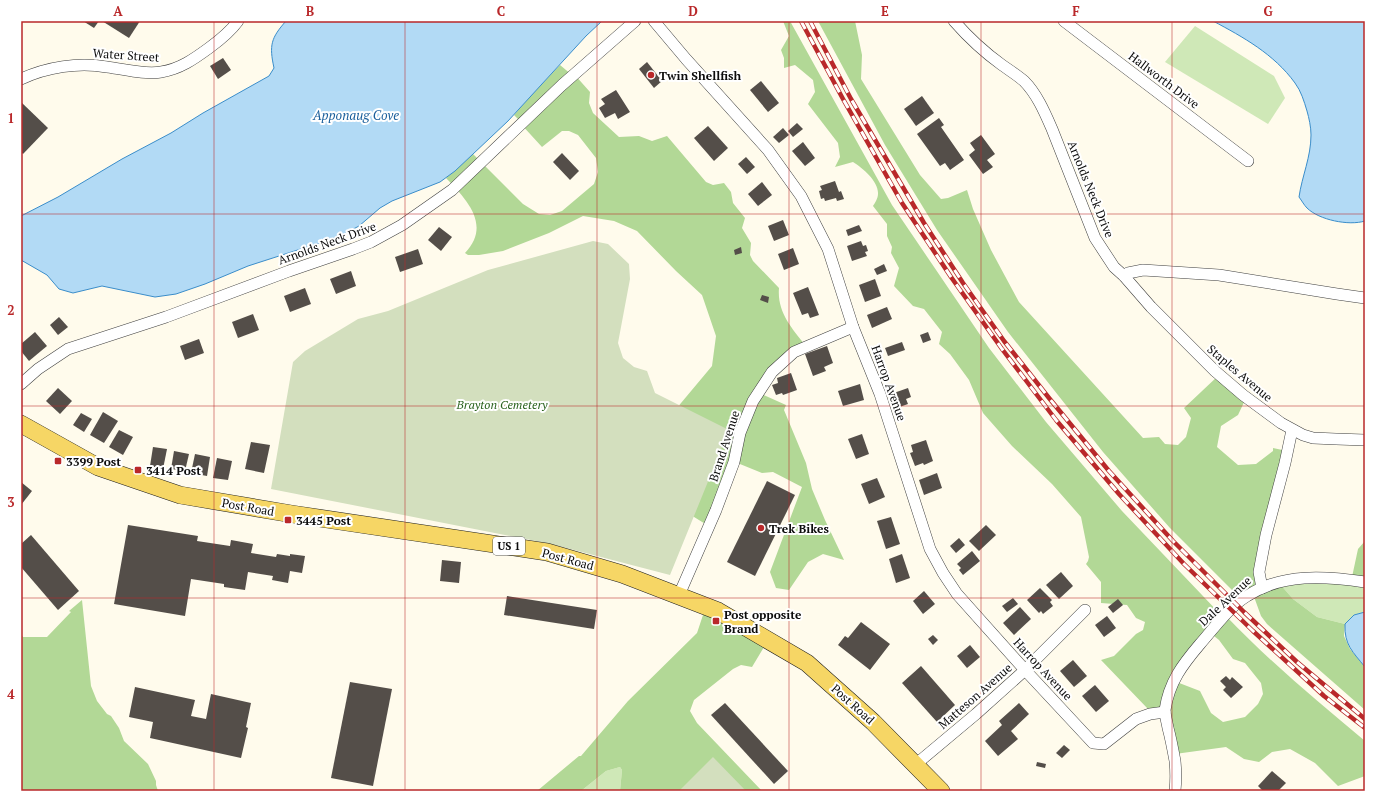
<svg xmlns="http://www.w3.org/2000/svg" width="1386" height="812" viewBox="0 0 1386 812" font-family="'PT Serif',serif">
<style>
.green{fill:#cfe8b7}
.forest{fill:#b2d896;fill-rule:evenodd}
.cemetery{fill:#d3dfbe}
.water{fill:#b2daf5;stroke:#3a8dca}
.building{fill:#544e49}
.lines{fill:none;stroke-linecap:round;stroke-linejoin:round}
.street-casing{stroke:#3f3f3f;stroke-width:12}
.primary-casing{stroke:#1d1d1d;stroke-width:18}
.street{stroke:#fff;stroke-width:11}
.primary{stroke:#f6d665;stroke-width:17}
.rail-casing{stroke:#b9282a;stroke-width:4.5}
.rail{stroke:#fff;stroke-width:3;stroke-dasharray:9;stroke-linecap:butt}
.grid{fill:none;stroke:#b9282a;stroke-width:1;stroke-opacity:0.55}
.poi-dot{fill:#b9282a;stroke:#fff;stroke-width:1.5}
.labels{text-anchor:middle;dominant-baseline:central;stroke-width:4;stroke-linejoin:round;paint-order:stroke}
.shield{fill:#fff;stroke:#555;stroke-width:1}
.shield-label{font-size:11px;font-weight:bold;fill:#0c0c0c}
.street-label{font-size:12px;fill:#0c0c0c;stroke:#fff}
.poi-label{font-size:12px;font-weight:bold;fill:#0c0c0c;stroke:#fff;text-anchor:start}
.park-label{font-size:12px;font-style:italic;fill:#2a621e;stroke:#fff}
.water-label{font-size:13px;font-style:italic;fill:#195e9b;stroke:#fff}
.neatline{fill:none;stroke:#b9282a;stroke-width:1.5}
.grid-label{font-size:13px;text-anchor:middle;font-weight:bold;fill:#b9282a}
</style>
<rect width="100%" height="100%" fill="#fffbec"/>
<g class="green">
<polygon points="1195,26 1274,76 1285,98 1268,124 1165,62"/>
<polygon points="1365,581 1365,612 1354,615 1345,624 1317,617 1293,599 1279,583"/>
<polygon points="620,767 622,770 620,791 581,791 606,771"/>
</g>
<g class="forest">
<path d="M 783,21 L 790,21 L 892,205 L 989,348 L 1046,422 L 1122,511 L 1222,616 L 1226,616 C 1269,661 1317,701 1365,741 L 1365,776 L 1338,786 L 1315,763 L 1290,749 L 1272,752 L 1259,762 L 1244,759 L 1226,747 L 1175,754 L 1164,711 L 1148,709 L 1101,660 L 1114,656 L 1136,634 L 1143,630 L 1145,622 L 1136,618 L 1127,605 L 1101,603 L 1101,582 L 1086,564 L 1088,561 L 1089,557 L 1081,517 L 1052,484 L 1012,446 L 983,413 L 969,380 L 950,354 L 939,344 L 942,332 L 924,309 L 913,306 L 894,286 L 899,268 L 891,253 L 892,247 L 887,236 L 887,224 L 873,206 C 875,203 878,198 878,194 C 879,182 863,168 853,162 L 835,167 L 840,157 L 838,143 L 808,104 L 815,92 L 813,80 L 795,65 L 784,68 L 784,58 L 781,50 L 789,36 ZM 1209,632 L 1219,640 L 1233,659 L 1245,663 L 1261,683 L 1263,694 L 1258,704 L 1245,717 L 1223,722 L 1211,713 L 1200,691 L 1174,681 Z"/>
<polygon points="818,21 855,21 862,55 861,79 920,175 941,199 948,198 967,190 973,209 991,250 1019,302 1143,438 1159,437 1165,444 1178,445 1186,437 1191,418 1184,408 1219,375 1247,396 1238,415 1221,426 1217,447 1238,465 1256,464 1273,451 1273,448 1287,451 1264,537 1262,586 1279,583 1293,599 1317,617 1345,624 1344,636 1350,649 1365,667 1365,710 1267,624 1261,616 1253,594 1242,599 1232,590 1170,528 1103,452 1008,332 937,230 885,145"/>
<path d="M 560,65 L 572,75 L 574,74 L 590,92 L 589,103 L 593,113 L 619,137 L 639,136 L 652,141 L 667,136 L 706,182 L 713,185 L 724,183 L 731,192 L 733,203 L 745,218 L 742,228 L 751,243 L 750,255 L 753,261 L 779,288 C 777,312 791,327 805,345 L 759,393 L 786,405 L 784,410 L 806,463 L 812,489 L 825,520 L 844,560 L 823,554 L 808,562 L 789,590 L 776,588 L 770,572 L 802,487 L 773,472 L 762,473 L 735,462 L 707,525 L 686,512 L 676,409 L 712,366 L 716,336 L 702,295 L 676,271 L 637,231 L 614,221 L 583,216 L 549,233 L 503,251 L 479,255 L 468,255 L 465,253 C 492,225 466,199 446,178 L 473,154 L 523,204 L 539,214 L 550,215 L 562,211 L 594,184 L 598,172 L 596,158 L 578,135 L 569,131 L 562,131 L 542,147 L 520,123 L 521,122 L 514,115 L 533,93 Z"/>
<polygon points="1365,541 1365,581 1352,577 1358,549"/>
<polygon points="82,600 91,686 97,701 107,714 111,716 119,728 124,741 148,764 156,781 156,785 158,791 21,791 21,634 23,637 47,637 71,612 69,611"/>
<polygon points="706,606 767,642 752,667 741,665 733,669 694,700 690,711 697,723 762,791 620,791 622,770 620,767 606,771 581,791 537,791 579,756 581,756 628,701 697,633"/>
</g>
<g class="cemetery">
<polygon points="593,241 608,244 629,264 630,279 618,343 623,358 634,367 647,371 655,393 729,430 670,575 551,544 271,489 293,362 305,351 358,319 388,311 488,270"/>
<polygon points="713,757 746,791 679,791"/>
</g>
<g class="water">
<path d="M 286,21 L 602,21 L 586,36 L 508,121 L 455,171 L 440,182 L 392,201 L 380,208 L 359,226 L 338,237 L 248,266 L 205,284 L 176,294 L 155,297 L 102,286 L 73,293 L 59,289 L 47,275 L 21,260 L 21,216 L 58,197 L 122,159 L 171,133 L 203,113 L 269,76 L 274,68 C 269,45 271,38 286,21 Z"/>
<path d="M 1213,21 L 1365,21 L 1365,221 C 1349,226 1319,220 1307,208 C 1304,205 1302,201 1299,197 C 1302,176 1311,157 1311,135 C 1311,127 1309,118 1307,111 C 1304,101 1301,91 1295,83 C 1274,54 1243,37 1213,21 Z"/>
<path d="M 1365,612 L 1365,667 C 1353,652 1344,645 1345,624 L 1354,615 Z"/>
</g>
<g class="building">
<polygon points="83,21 99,21 94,28"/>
<polygon points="102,21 140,21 129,38"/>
<polygon points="223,58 231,70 218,79 210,66"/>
<polygon points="647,62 662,81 654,88 639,69"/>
<polygon points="761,81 779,103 768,112 750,90"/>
<polygon points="616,90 630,112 618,119 615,113 605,118 599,108 605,104 601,99"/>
<polygon points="922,96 934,113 916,126 904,109"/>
<polygon points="21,102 48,128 23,154 21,152"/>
<polygon points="939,118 944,125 941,127 964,160 950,170 945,163 940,166 917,134"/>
<polygon points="797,123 803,129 793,137 788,131"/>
<polygon points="708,126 728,148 714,161 694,138"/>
<polygon points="783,128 789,135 779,143 773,137"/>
<polygon points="981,135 995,154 987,160 993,167 983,174 969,155 975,150 970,143"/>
<polygon points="803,142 815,158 805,166 792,151"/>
<polygon points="562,153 579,171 570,180 553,162"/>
<polygon points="746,157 755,167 747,174 738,164"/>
<polygon points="835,181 839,192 841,191 844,199 837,201 836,198 825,201 824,198 821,199 819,191 822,190 820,186"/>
<polygon points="762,182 772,195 758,206 748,194"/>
<polygon points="783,220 789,235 774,241 768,226"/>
<polygon points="859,225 862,231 848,236 846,230"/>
<polygon points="439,227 452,237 441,251 428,240"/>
<polygon points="861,241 863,246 866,245 868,251 865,252 867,256 852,261 847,246"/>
<polygon points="741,247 742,253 735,255 734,250"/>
<polygon points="793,248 799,264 784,270 778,254"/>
<polygon points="418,249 423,264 400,272 395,257"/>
<polygon points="884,264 887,271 877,275 874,269"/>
<polygon points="351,271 356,286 336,294 330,279"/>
<polygon points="875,279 881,296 865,302 859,285"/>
<polygon points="808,287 819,315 810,318 808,313 802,315 793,293"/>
<polygon points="305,288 311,304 290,312 284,296"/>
<polygon points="762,295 769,297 768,303 760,300"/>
<polygon points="887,307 892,319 872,328 867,315"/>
<polygon points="253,314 259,330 238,338 232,322"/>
<polygon points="59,317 68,327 58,335 50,325"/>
<polygon points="35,332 47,346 29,361 21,351 21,344"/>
<polygon points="928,332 931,340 923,343 920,335"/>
<polygon points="199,339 204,353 185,360 180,346"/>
<polygon points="902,342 905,350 888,356 885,348"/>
<polygon points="827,346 833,363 824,367 826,371 813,376 805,354"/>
<polygon points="791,373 797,390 783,395 782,393 776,395 772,385 778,383 777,378"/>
<polygon points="860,384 864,400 843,406 838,391"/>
<polygon points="58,388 72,401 60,414 46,401"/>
<polygon points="908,388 911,397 906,399 908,404 894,409 888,395"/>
<polygon points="103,412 118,421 104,443 90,435"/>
<polygon points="81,413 92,419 84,432 73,425"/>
<polygon points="119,430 133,437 123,455 109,447"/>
<polygon points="862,434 869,454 856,459 848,439"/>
<polygon points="926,440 933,461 924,465 923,463 915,466 910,453 913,452 911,445"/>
<polygon points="251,442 270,445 264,473 245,469"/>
<polygon points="153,447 167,449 163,469 150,466"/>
<polygon points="174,451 189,454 185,471 171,469"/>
<polygon points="195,454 210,457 207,476 191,473"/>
<polygon points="217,458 232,461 228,480 213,478"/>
<polygon points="937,473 942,488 924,495 919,480"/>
<polygon points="877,478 885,497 869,504 861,484"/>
<polygon points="767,481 795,495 755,576 727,562"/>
<polygon points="21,482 32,491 21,505"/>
<polygon points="891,517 900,544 886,549 877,521"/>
<polygon points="128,525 198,536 197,541 230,546 231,540 253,544 251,553 276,557 277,554 290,556 290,554 305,556 302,573 290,571 288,583 272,580 273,576 248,572 245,590 224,587 224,584 191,579 185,616 114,604"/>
<polygon points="986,525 996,535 979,551 969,541"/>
<polygon points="31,535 79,591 58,610 21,567 21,544"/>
<polygon points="959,538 965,545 956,553 950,546"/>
<polygon points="972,551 980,561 963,575 959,570 961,568 957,564"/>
<polygon points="902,554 910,578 896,583 889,559"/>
<polygon points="442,560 461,562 459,583 440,581"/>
<polygon points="1061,572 1073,586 1059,599 1046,585"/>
<polygon points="1040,588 1052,600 1050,602 1053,606 1043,614 1041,611 1039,613 1027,600"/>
<polygon points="924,591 935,604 923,614 913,601"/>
<polygon points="507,596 597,610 594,629 504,615"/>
<polygon points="1013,598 1018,604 1007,612 1002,606"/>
<polygon points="1118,599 1123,605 1113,613 1108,607"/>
<polygon points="1020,607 1031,619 1014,635 1003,623"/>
<polygon points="1107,616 1116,628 1104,637 1095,625"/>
<polygon points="861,622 890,644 870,670 838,645 845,636 848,638"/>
<polygon points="933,635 938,640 933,645 928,639"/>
<polygon points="970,645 980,657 967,668 957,656"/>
<polygon points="1073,660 1087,676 1074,687 1060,671"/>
<polygon points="921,666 955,705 937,722 902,683"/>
<polygon points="1226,676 1230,680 1232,677 1243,687 1231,698 1223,690 1226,687 1220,681"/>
<polygon points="350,682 392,689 373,786 331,778"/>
<polygon points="1095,685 1109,701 1096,712 1082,696"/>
<polygon points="135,687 195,700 191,716 206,719 211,694 251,703 246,727 248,728 241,758 150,738 153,722 129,717"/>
<polygon points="725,703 788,771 774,784 711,715"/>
<polygon points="1019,703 1029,714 1011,731 1018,739 998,756 985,741 1002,725 999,721"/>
<polygon points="1064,745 1070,750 1062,758 1056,753"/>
<polygon points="1037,762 1046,764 1045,768 1036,766"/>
<polygon points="1272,771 1286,783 1278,791 1263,791 1258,786"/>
</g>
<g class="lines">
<defs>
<g id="street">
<polyline points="654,21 686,59 768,150 801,196 828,249 853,327 880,394 930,549 943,573 957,594 1025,670 1093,743 1104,744 1136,719 1150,714 1165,712"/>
<path d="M 954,21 C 968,37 984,52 1002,65 C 1009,70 1017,75 1024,81 C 1037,94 1045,113 1052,129 L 1095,238 L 1114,267 L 1124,276 L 1151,307 L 1215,371 L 1243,395 L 1281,423 L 1303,435 L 1313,438 L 1336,439 L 1365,440"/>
<polyline points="1064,21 1248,161"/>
<path d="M 21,79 C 47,67 78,62 107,67 C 124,69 143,75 161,72 C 180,69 194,59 209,48 C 220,40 230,32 238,21"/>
<polyline points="1124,276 1128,273 1143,270 1219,275 1337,294 1365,298"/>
<polyline points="21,384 38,369 68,349 166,317 289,271 353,249 371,242 402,225 452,190 562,85 635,21"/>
<polyline points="1262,588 1259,572 1266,535 1285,463 1292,430"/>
<polyline points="679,595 716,510 734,462 740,433 753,401 772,372 794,352 853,327"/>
<polyline points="915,765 976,714 1025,670 1085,610"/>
<path d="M 1175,791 C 1176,781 1176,771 1175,761 C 1173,750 1171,739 1168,728 C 1167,722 1165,716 1165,710 C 1169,682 1183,664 1200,644 C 1214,628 1229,607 1247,596 C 1282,573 1325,576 1365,582"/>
</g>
<polyline id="primary" points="21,424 98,467 180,495 292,514 547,552 622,574 718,611 807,663 873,722 941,791"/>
</defs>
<use href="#street" class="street-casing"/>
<use href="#primary" class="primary-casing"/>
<use href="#street" class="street"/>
<use href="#primary" class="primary"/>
<defs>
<g id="rail">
<polyline points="801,21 843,99 902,203 951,277 1002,349 1056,420 1119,494 1184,564 1253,631 1324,696 1365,728"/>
<polyline points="810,21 851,99 924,223 963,283 1004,341 1049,398 1109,471 1173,541 1244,612 1297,662 1365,719"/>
</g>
</defs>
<use href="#rail" class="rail-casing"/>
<use href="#rail" class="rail"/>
</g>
<path class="grid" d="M 214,21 L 214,791M 405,21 L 405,791M 597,21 L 597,791M 789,21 L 789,791M 981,21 L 981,791M 1172,21 L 1172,791M 21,214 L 1365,214M 21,406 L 1365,406M 21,598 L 1365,598"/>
<g class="poi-dot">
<circle cx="651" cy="75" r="4"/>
<rect x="54" y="457" width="8" height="8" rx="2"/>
<rect x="134" y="466" width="8" height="8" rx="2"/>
<rect x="284" y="516" width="8" height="8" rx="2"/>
<circle cx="761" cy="528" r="4"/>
<rect x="712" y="617" width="8" height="8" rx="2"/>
</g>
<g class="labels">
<rect class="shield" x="493" y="537" width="32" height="18" rx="3"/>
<g class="shield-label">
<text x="509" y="546">US 1</text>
</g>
<g class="street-label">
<text transform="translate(126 55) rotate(4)">Water Street</text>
<text transform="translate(1164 80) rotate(37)">Hallworth Drive</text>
<text transform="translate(1091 189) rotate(68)">Arnolds Neck Drive</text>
<text transform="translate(327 243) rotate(-20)">Arnolds Neck Drive</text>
<text transform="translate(1240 373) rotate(40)">Staples Avenue</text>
<text transform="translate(889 383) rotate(70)">Harrop Avenue</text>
<text transform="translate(724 446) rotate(-72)">Brand Avenue</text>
<text transform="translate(248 507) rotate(10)">Post Road</text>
<text transform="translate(568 559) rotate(15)">Post Road</text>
<text transform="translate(1225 601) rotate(-43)">Dale Avenue</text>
<text transform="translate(1043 669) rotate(47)">Harrop Avenue</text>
<text transform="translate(975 696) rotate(-41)">Matteson Avenue</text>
<text transform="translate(853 704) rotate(42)">Post Road</text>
</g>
<g class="poi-label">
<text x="659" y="75">Twin Shellfish</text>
<text x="66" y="461">3399 Post</text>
<text x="146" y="470">3414 Post</text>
<text x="296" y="520">3445 Post</text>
<text x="769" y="528">Trek Bikes</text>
<text x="724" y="614">Post opposite<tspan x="724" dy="14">Brand</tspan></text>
</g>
<g class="park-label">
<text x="502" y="404">Brayton Cemetery</text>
</g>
<g class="water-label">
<text x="356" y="115">Apponaug Cove</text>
</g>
</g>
<rect width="1386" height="812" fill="none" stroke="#ffffff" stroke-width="44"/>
<rect x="22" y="22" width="1342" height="768" class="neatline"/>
<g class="grid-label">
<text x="118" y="16">A</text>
<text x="310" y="16">B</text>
<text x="501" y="16">C</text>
<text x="693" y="16">D</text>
<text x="885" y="16">E</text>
<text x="1076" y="16">F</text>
<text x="1268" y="16">G</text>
<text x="11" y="123">1</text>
<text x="11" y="315">2</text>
<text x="11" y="507">3</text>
<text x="11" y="699">4</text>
</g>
</svg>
